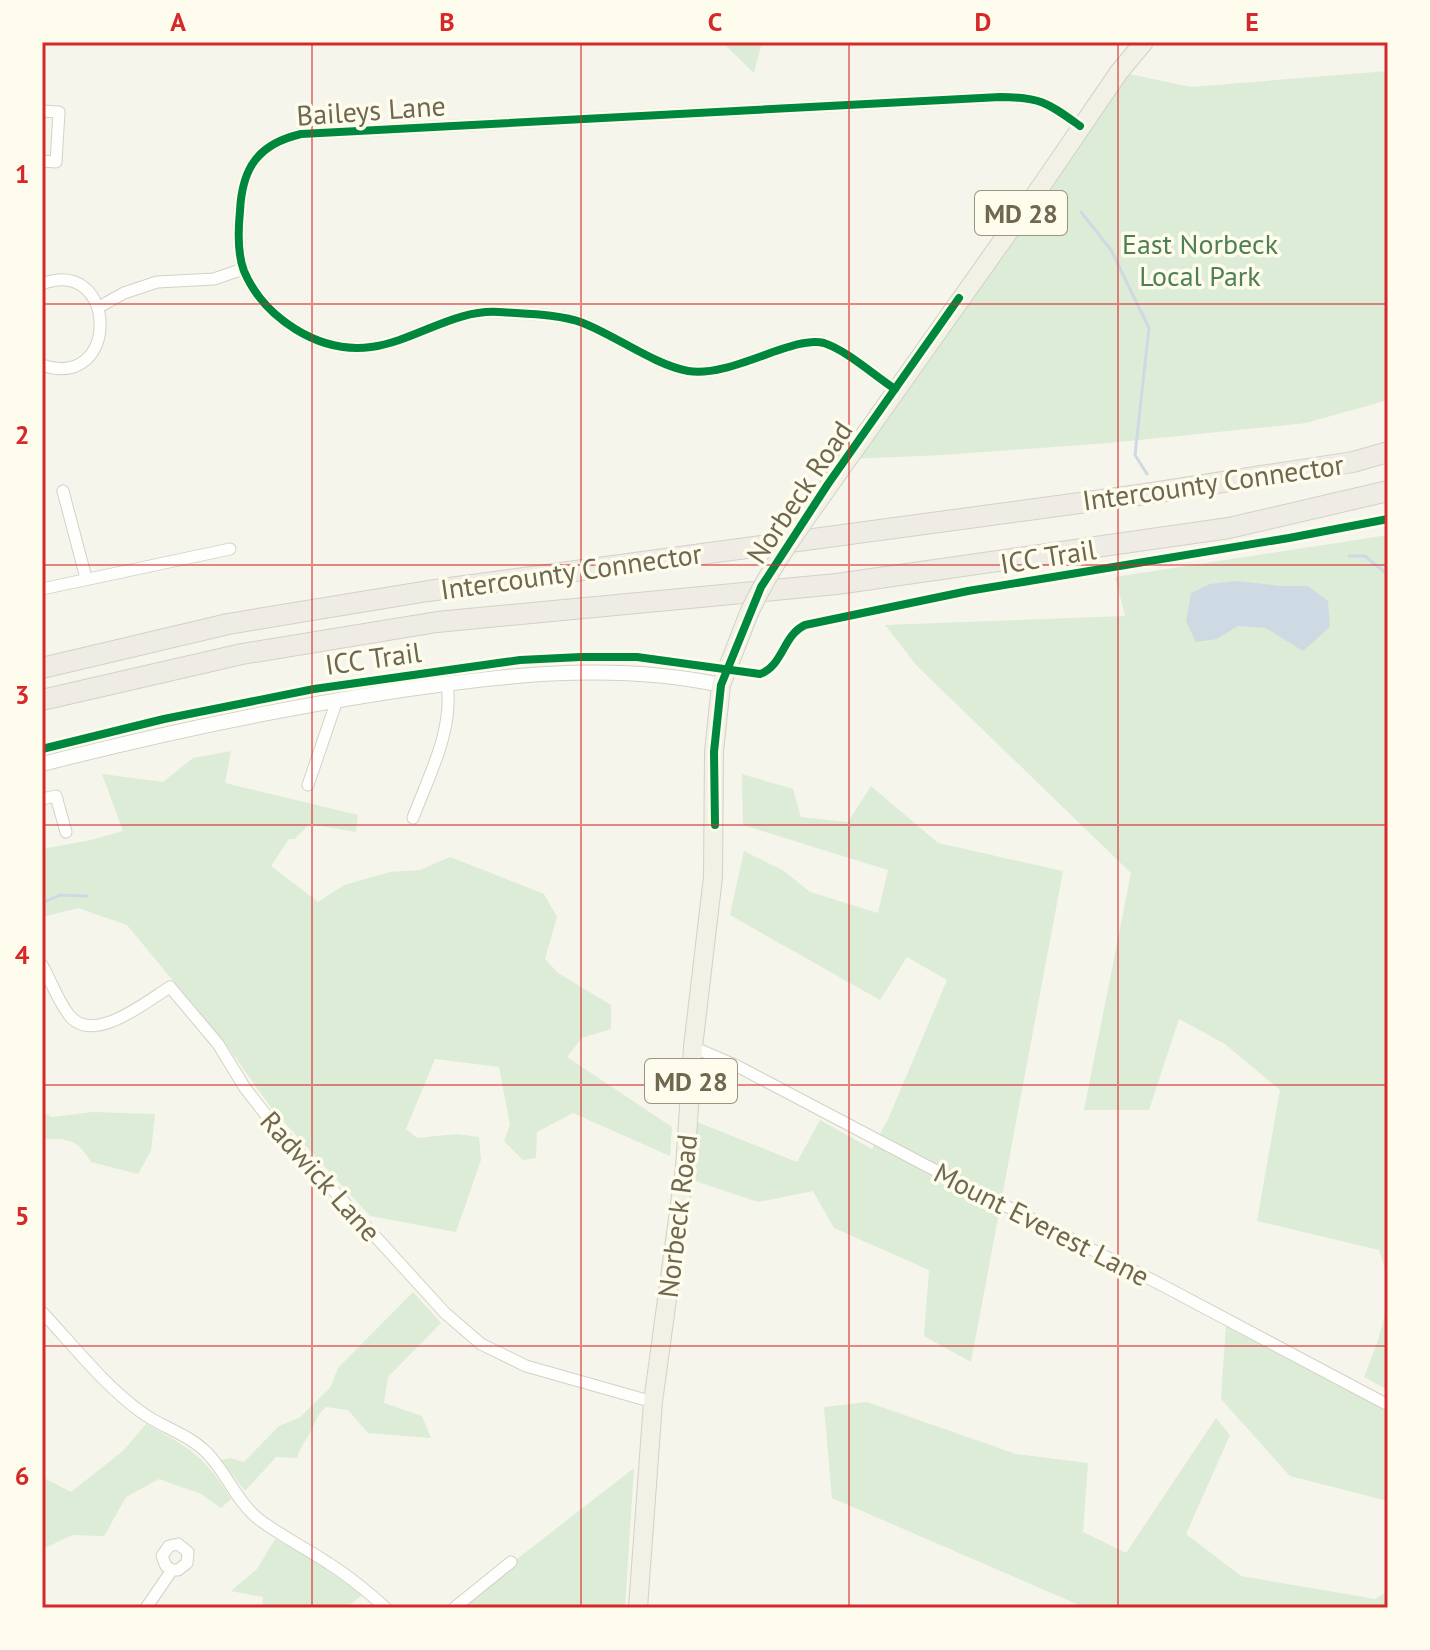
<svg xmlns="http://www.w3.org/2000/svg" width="1430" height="1650" viewBox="0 0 1430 1650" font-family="'PT Sans',sans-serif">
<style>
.green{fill:#dcecd7}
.water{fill:#cedae3}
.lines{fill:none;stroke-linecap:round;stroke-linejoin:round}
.stream{stroke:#cedae3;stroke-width:3}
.minor-casing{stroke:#d3d2c8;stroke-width:13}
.tertiary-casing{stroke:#d3d2c8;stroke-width:16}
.primary-casing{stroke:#d3d1c7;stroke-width:20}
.motorway-casing{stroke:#d3d1c7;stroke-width:22}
.minor{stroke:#fefefc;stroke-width:11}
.tertiary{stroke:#fefefc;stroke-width:14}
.primary{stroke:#f1f1e6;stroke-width:18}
.motorway{stroke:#efece5;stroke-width:20}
.primary-bridge-casing{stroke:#d3d1c7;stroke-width:20;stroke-linecap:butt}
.primary-bridge{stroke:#f1f1e6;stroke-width:18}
.cycleway-casing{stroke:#fdfced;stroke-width:13}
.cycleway{stroke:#00873e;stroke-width:8}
.grid{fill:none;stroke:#d62828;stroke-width:2;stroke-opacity:0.55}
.labels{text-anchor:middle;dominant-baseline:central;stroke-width:7;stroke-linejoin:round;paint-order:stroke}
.shield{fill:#fdfced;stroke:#9a947e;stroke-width:2}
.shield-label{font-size:26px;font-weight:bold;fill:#70674f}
.street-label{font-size:28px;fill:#70674f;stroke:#fdfced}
.park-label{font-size:28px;fill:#4f7f52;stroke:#fdfced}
.neatline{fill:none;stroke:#d62828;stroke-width:3}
.grid-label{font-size:26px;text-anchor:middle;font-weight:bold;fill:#d62828}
</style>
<rect width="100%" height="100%" fill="#f5f5eb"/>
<g class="green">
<polygon points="722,42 762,42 754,73"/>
<polygon points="1388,71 1388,400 1306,423 1109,443 943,455 850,459 1119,72 1191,87"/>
<path d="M 1388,535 L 1388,1390 L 1364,1377 C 1381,1334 1397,1296 1379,1250 L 1257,1221 L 1280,1090 L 1225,1044 L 1179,1019 L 1149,1110 L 1084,1110 L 1131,873 L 917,666 L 885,625 L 1125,616 L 1115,577 Z"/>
<polygon points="231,751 225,783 358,815 356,832 309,824 295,839 289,839 271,866 318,902 344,885 390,872 420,870 450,857 544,894 557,917 545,959 558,973 611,1005 611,1029 582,1038 567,1057 672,1127 670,1156 573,1113 537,1132 536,1158 523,1160 504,1141 510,1125 499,1067 435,1059 406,1129 417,1138 457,1134 479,1137 481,1160 456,1232 370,1216 272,1109 227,1046 127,925 78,908 42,917 42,849 91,840 123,831 102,774 163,782 193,758"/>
<polygon points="742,774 793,789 801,817 848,822 871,786 938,843 1063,871 971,1362 924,1336 929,1270 834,1228 813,1191 758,1202 692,1180 697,1122 797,1162 820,1120 872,1149 889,1117 947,980 907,957 880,1000 730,915 744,851 784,871 810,892 878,913 888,870 743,825"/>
<path d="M 42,1112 L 52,1117 L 93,1112 L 155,1114 L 151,1151 L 138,1174 L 91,1162 C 77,1138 68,1139 42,1139 Z"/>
<path d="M 413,1292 L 441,1323 L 388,1377 L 384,1403 L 422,1416 L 431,1438 L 368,1433 L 348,1410 L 326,1407 C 317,1415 317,1419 312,1429 C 307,1440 301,1445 297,1458 L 276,1457 L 245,1491 L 221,1460 L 230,1458 L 244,1462 L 279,1426 L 299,1418 L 330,1388 L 338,1368 Z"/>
<polygon points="1226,1323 1388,1410 1388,1501 1290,1476 1221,1399"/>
<polygon points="867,1402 1016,1454 1088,1463 1083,1532 1126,1553 1216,1418 1230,1435 1186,1534 1241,1576 1375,1599 1388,1592 1388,1608 1086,1608 832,1498 824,1407"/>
<path d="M 146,1424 C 190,1448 204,1455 231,1499 L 221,1508 L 201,1494 L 159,1479 L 126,1497 L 104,1536 L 72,1535 L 43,1549 L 42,1552 L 42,1477 L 71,1492 L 123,1451 Z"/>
<polygon points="634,1468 625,1608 454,1608"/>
<polygon points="275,1539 313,1560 362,1595 346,1608 262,1608 263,1597 231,1591 257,1569"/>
</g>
<polygon class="water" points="1237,581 1281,586 1308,586 1328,601 1330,627 1303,651 1266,628 1238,626 1217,639 1196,642 1186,621 1191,593 1210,584"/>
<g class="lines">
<g class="stream">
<polyline points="1081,212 1111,250 1149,328 1135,455 1147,474"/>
<polyline points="1349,556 1365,556 1388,575"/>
<polyline points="42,903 60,895 87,896"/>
</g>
<defs>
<g id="minor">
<polyline points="42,111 59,112 56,162 42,161"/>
<path d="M 42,284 C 118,255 121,392 42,365"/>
<polyline points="99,307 124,293 157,282 214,279 243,269"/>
<path d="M 895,389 C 875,376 846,350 824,343 C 792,335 731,378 688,371 C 655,365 616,336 583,323 C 559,314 525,314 499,312 C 454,309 415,341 371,347 C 319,354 264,318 244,271 C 237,253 238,231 240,211 C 242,168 258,144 301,134 L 1000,97 C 1041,97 1048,103 1080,126"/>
<polyline points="63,491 86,578"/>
<polyline points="42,589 230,549"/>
<polyline points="308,785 337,700"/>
<polyline points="42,799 56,796 66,832"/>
<path d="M 413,818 C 429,775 454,730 447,683"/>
<path d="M 42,965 C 51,981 58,1001 69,1015 C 93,1046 147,1001 170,987 L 218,1044 L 245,1088 L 273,1124 L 445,1313 L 481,1344 L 526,1366 L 653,1402"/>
<polyline points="693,1047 737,1066 927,1166 1158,1283 1388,1405"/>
<path d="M 42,1312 C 73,1345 104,1385 141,1412 C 161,1427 186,1433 204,1450 C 225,1469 234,1498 256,1517 C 279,1535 304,1547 328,1563 C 349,1576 368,1592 386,1608"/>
<polyline points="146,1608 172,1570 178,1570 187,1563 188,1552 178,1544 169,1546 162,1556 166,1566 172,1570"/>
<polyline points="454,1608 511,1562"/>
</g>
<path id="tertiary" d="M 42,764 C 155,735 267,711 382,693 C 494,676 609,661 721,685"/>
<g id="primary">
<polyline points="816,504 1046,179 1119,72 1144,42"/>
<polyline points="638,1608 653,1402 685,1167 693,1047 713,877 714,752 721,685 749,613"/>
</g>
<g id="motorway">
<polyline points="42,668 228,624 428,591 1139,495 1353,462 1388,452"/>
<polyline points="42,700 242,654 437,622 837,584 1229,528 1388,491"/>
</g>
</defs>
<use href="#minor" class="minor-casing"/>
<use href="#tertiary" class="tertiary-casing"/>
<use href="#primary" class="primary-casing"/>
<use href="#motorway" class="motorway-casing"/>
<use href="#minor" class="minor"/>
<use href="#tertiary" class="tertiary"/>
<use href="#primary" class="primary"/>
<use href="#motorway" class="motorway"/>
<defs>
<path id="primary-bridge" d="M 749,613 C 767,574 791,539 816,504"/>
</defs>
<use href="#primary-bridge" class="primary-bridge-casing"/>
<use href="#primary-bridge" class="primary-bridge"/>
<defs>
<g id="cycleway">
<path d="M 895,389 C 875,376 846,350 824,343 C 792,335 731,378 688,371 C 655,365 616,336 583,323 C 559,314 525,314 499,312 C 454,309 415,341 371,347 C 319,354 264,318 244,271 C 237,253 238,231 240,211 C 242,168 258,144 301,134 L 1000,97 C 1041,97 1048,103 1080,126"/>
<path d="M 42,749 L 164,719 L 314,689 L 520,660 L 581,657 L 637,657 L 760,674 C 783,666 783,635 805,625 L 968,591 L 1289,538 L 1388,519"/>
<polyline points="715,825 714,752 721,685 761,587 828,484 959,298"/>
</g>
</defs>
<use href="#cycleway" class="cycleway-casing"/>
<use href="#cycleway" class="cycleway"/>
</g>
<path class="grid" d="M 312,42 L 312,1608M 581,42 L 581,1608M 849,42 L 849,1608M 1118,42 L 1118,1608M 42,304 L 1388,304M 42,565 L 1388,565M 42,825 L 1388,825M 42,1085 L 1388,1085M 42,1346 L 1388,1346"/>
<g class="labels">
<g class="shield">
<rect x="975" y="191" width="92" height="44" rx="6"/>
<rect x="645" y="1059" width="92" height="44" rx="6"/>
</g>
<g class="shield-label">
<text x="1021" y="213">MD 28</text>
<text x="691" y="1081">MD 28</text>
</g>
<g class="street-label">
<text transform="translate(371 110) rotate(-4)">Baileys Lane</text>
<text transform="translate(1213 482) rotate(-8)">Intercounty Connector</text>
<text transform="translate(799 492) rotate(-56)">Norbeck Road</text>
<text transform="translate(1048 556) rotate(-9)">ICC Trail</text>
<text transform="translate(571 571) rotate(-8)">Intercounty Connector</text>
<text transform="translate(373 658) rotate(-8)">ICC Trail</text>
<text transform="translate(321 1176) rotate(48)">Radwick Lane</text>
<text transform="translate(677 1216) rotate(-83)">Norbeck Road</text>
<text transform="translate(1042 1224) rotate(27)">Mount Everest Lane</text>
</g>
<g class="park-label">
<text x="1200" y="243">East Norbeck<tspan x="1200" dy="32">Local Park</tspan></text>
</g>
</g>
<rect width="1430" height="1650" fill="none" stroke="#fdfced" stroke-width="88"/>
<rect x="44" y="44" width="1342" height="1562" class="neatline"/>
<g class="grid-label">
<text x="178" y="31">A</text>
<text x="447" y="31">B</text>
<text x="715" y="31">C</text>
<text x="983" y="31">D</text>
<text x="1252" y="31">E</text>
<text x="22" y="183">1</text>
<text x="22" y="444">2</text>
<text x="22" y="704">3</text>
<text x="22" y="964">4</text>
<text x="22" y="1225">5</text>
<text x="22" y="1485">6</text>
</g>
</svg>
